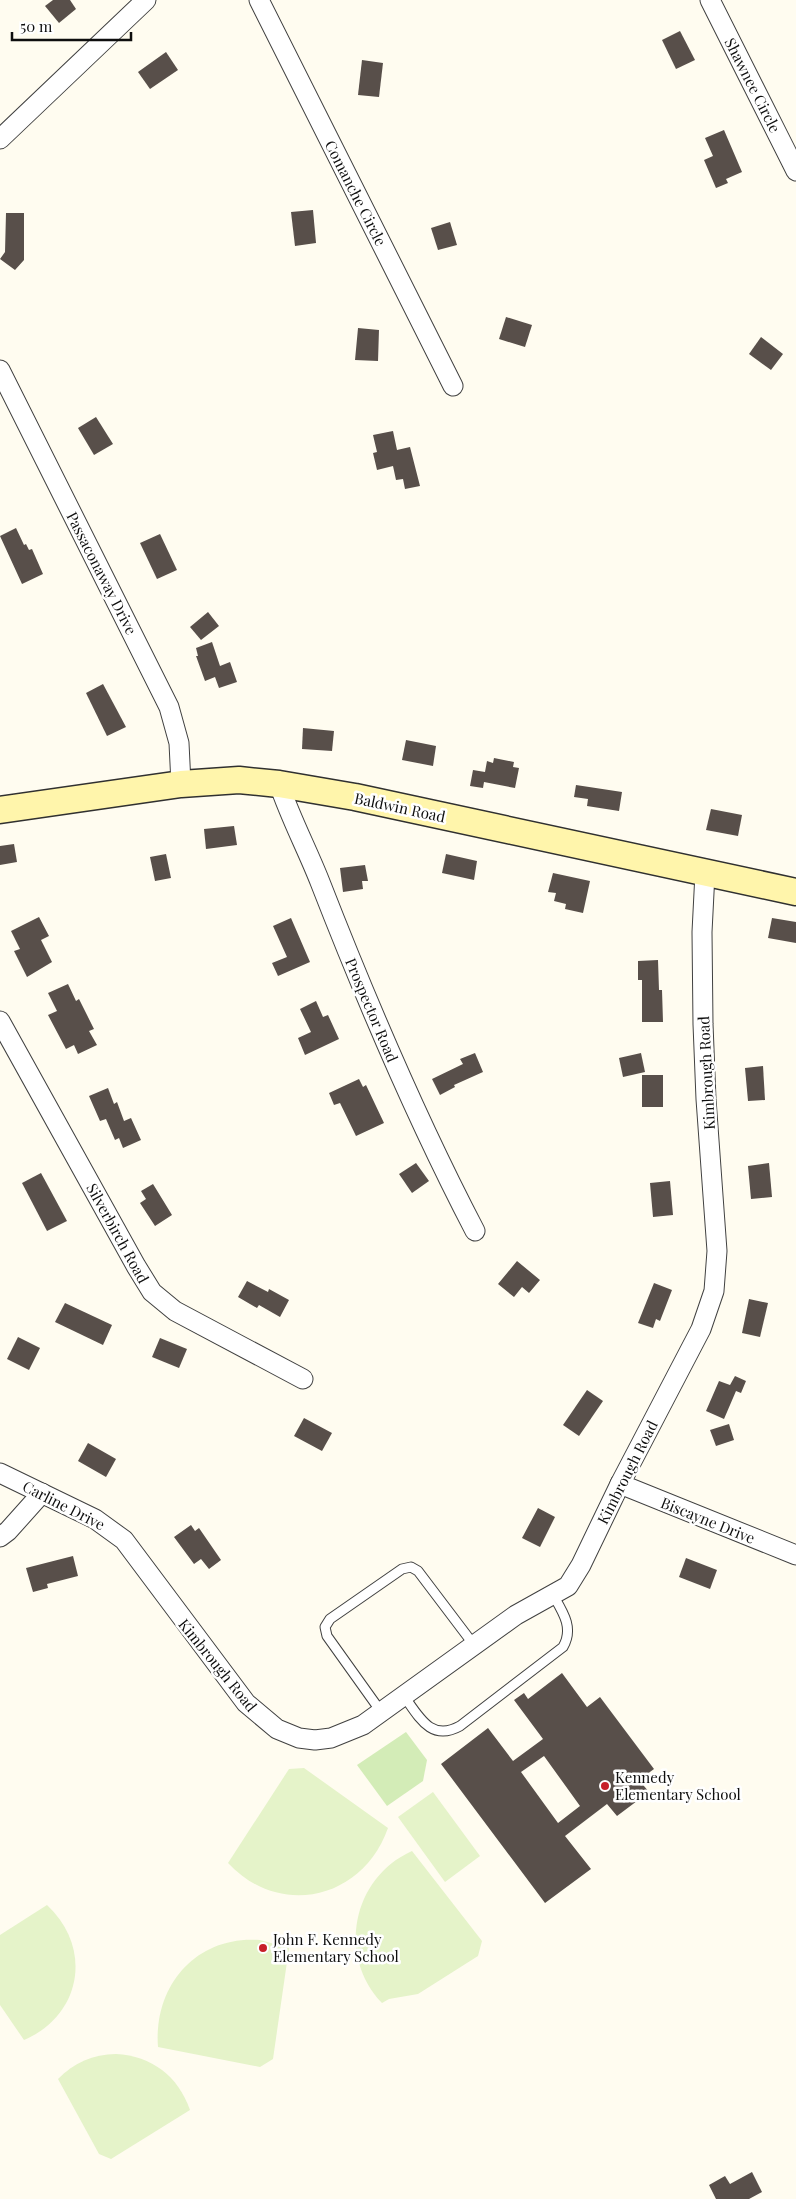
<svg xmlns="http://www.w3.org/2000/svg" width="796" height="2199" viewBox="0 0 796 2199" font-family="'Playfair Display',serif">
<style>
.green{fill:#d3ecb7}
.pitch{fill:#e5f3c9}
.building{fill:#584f4a;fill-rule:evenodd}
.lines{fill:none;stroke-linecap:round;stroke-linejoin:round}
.lane-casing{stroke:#414141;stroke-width:11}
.street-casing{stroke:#414141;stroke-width:21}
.secondary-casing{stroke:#303030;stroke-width:29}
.lane{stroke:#fff;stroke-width:9}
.street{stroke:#fff;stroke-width:19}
.secondary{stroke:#fff5ab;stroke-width:26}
.poi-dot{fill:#c71e28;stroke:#fff;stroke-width:2}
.labels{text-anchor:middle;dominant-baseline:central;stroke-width:5;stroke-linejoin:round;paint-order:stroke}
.street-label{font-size:15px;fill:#0e0e0e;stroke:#fff}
.poi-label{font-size:15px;fill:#0e0e0e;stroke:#fff;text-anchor:start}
</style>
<rect width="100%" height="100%" fill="#fffcf0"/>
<polygon class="green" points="406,1732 427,1760 423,1781 387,1806 357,1765"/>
<g class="pitch">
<path d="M 304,1768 L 388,1828 C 363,1899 280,1919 228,1863 L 289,1769 Z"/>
<polygon points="433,1792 480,1856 445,1882 398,1817"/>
<path d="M 412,1851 L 482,1941 L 478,1956 L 418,1994 L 389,1999 L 382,2003 C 337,1956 352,1878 412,1851 Z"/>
<path d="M 47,1905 C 93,1948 82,2015 24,2040 L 0,2005 L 0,1935 Z"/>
<path d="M 260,1940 L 289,1948 L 273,2059 L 260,2067 L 158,2047 C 153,1985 197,1935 260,1940 Z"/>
<path d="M 116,2054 C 152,2056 178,2076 190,2110 L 111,2159 L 99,2154 L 58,2079 C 74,2063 93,2054 116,2054 Z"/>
</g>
<g class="building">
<polygon points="53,0 70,0 76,9 59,23 45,6"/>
<polygon points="680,31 695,60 676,69 662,40"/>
<polygon points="166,52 178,70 150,89 138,72"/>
<polygon points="362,60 383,63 379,97 358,95"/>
<polygon points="724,130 742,172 726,179 728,183 716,188 704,160 713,156 705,138"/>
<polygon points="313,210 316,243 295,246 291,212"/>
<polygon points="6,213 24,213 24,260 15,270 0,259 5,252"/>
<polygon points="450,222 457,245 438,250 431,228"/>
<polygon points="506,317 532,325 525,347 499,339"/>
<polygon points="358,328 379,330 378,361 355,360"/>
<polygon points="761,337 783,354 771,370 749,354"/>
<polygon points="96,417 113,444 94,455 78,428"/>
<polygon points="393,431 397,450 410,447 420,486 405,489 403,479 396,480 393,466 377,470 373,453 377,452 373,435"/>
<polygon points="16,528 24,545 26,544 29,550 32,549 43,574 22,584 0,536"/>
<polygon points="160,534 177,570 157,579 140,543"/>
<polygon points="208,612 219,626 201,640 190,627"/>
<polygon points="212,642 220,666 230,662 237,682 219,688 215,677 205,681 196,656 198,656 196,648"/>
<polygon points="103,684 126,727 107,736 86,693"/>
<polygon points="303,728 334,731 332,751 302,749"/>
<polygon points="406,740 436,746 433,766 402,760"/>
<polygon points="494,758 514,762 513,767 519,768 515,788 484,782 483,788 470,786 473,770 485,772 487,761 493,763"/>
<polygon points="576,785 622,792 619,811 587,806 588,799 574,797"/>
<polygon points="711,809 742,815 738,836 706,830"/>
<polygon points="234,826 237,845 206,849 204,829"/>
<polygon points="14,844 17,862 0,865 0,846"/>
<polygon points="166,854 171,878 155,881 150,857"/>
<polygon points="446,854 477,861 474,880 442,873"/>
<polygon points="365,865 368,881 362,881 363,889 343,892 340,868"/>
<polygon points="553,873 590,881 583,913 565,909 566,904 554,901 556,893 548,892"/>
<polygon points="39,917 49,936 41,940 52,962 27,977 14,951 20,949 11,931"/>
<polygon points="291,918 310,962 278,976 272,963 287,957 273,926"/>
<polygon points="772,918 796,922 796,943 768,938"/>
<polygon points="658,960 659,990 662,990 663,1022 642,1022 642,980 638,980 638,961"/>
<polygon points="68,984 76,1001 79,999 94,1029 89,1031 97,1045 78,1054 74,1045 66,1049 48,1015 57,1011 48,993"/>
<polygon points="316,1001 323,1017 328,1015 339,1039 305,1055 298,1038 311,1032 300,1009"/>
<polygon points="475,1053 483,1072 454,1085 455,1087 440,1095 432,1079 463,1064 460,1059"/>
<polygon points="641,1053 645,1072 623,1077 619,1058"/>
<polygon points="763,1066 765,1100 748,1101 745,1068"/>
<rect x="642" y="1075" width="21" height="32"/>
<polygon points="359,1079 363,1087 366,1085 384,1123 356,1136 340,1103 334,1105 329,1093"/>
<polygon points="108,1088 114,1104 117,1102 124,1121 131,1118 141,1140 123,1148 119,1138 115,1140 106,1119 100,1121 89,1096"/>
<polygon points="416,1163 429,1181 412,1193 399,1174"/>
<polygon points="769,1163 772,1197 751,1199 748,1166"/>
<polygon points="41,1173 67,1221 47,1231 22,1183"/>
<polygon points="670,1181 673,1215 653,1217 650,1183"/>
<polygon points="153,1184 172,1215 155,1226 140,1203 146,1199 141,1191"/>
<polygon points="517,1261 540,1280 529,1293 522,1287 514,1297 498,1284"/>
<polygon points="247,1281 268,1292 269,1289 289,1300 280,1317 259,1305 257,1308 238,1297"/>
<polygon points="654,1283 672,1290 660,1321 656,1319 653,1328 638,1323"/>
<polygon points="749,1299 768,1303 760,1337 742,1333"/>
<polygon points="65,1303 112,1325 103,1345 55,1322"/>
<polygon points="18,1337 40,1348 29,1370 7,1359"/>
<polygon points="160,1338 187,1349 179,1368 152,1357"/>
<polygon points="735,1376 746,1381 741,1393 736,1391 724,1419 706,1411 719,1381 730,1385"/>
<polygon points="587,1390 603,1401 579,1436 563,1425"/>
<polygon points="304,1418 332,1433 322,1451 294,1436"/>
<polygon points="729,1424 734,1440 716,1446 710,1430"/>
<polygon points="88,1443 116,1459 106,1477 78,1461"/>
<polygon points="538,1508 555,1517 540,1547 522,1538"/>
<polygon points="191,1525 195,1531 199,1528 221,1560 209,1569 201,1559 194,1564 174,1537"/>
<polygon points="73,1556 78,1576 47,1584 48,1588 33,1592 26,1568"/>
<polygon points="686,1558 717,1570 710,1589 679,1577"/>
<path d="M 562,1673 L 587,1707 L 600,1697 L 654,1769 L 639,1780 L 649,1792 L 617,1816 L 607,1804 L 565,1836 L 591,1869 L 545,1903 L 441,1764 L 488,1728 L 513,1761 L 543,1739 L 514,1700 L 524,1693 L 528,1699 ZM 544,1756 L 580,1806 L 558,1823 L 521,1772 Z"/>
<polygon points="752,2172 762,2192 749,2199 716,2199 709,2185 725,2176 730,2184"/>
</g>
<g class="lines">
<defs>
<g id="lane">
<path d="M 404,1696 C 419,1717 431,1742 460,1726 L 563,1647 C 574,1628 563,1612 553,1595"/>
<polyline points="382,1713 327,1636 325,1627 330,1619 402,1569 411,1567 418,1571 474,1645"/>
</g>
<g id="street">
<polyline points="259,0 453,386"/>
<polyline points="710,0 796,171"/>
<polyline points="0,139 146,0"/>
<polyline points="0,370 169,707 179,743 181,784"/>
<path d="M 279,784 C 290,817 307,849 320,882 C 366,1000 416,1118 475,1231"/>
<polyline points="0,1021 136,1266 152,1292 175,1311 303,1379"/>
<polyline points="0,1473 95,1519 124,1540 246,1703 277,1729 299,1738 315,1740 331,1738 363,1725 516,1615 568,1586 581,1565 620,1484 701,1329 714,1291 717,1251 706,1099 703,1024 702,932 705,873"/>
<polyline points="620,1484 796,1555"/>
<polyline points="0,1537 8,1531 42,1493"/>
</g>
<polyline id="secondary" points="0,810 181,784 239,780 279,784 355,797 796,892"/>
</defs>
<use href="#lane" class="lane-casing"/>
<use href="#street" class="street-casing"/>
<use href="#secondary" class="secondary-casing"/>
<use href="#lane" class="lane"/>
<use href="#street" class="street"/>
<use href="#secondary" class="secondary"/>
</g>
<g class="poi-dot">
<circle cx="605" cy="1786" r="5"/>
<circle cx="263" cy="1948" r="5"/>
</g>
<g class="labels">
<g class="street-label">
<text transform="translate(753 85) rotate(63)">Shawnee Circle</text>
<text transform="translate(356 193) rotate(63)">Comanche Circle</text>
<text transform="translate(102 573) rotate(63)">Passaconaway Drive</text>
<text transform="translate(400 807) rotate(12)">Baldwin Road</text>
<text transform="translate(372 1010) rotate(67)">Prospector Road</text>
<text transform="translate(706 1073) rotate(-93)">Kimbrough Road</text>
<text transform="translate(118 1233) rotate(61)">Silverbirch Road</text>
<text transform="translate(627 1472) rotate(-63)">Kimbrough Road</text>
<text transform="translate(64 1505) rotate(27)">Carline Drive</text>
<text transform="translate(708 1520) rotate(22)">Biscayne Drive</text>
<text transform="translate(218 1665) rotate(51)">Kimbrough Road</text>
</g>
<g class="poi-label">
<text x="615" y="1777">Kennedy<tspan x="615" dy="17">Elementary School</tspan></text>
<text x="273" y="1939">John F. Kennedy<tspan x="273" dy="17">Elementary School</tspan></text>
</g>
</g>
<path d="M12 32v8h119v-8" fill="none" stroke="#0e0e0e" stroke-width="2.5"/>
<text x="20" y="32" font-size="15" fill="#0e0e0e" stroke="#ffffff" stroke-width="4" paint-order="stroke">50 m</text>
</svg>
